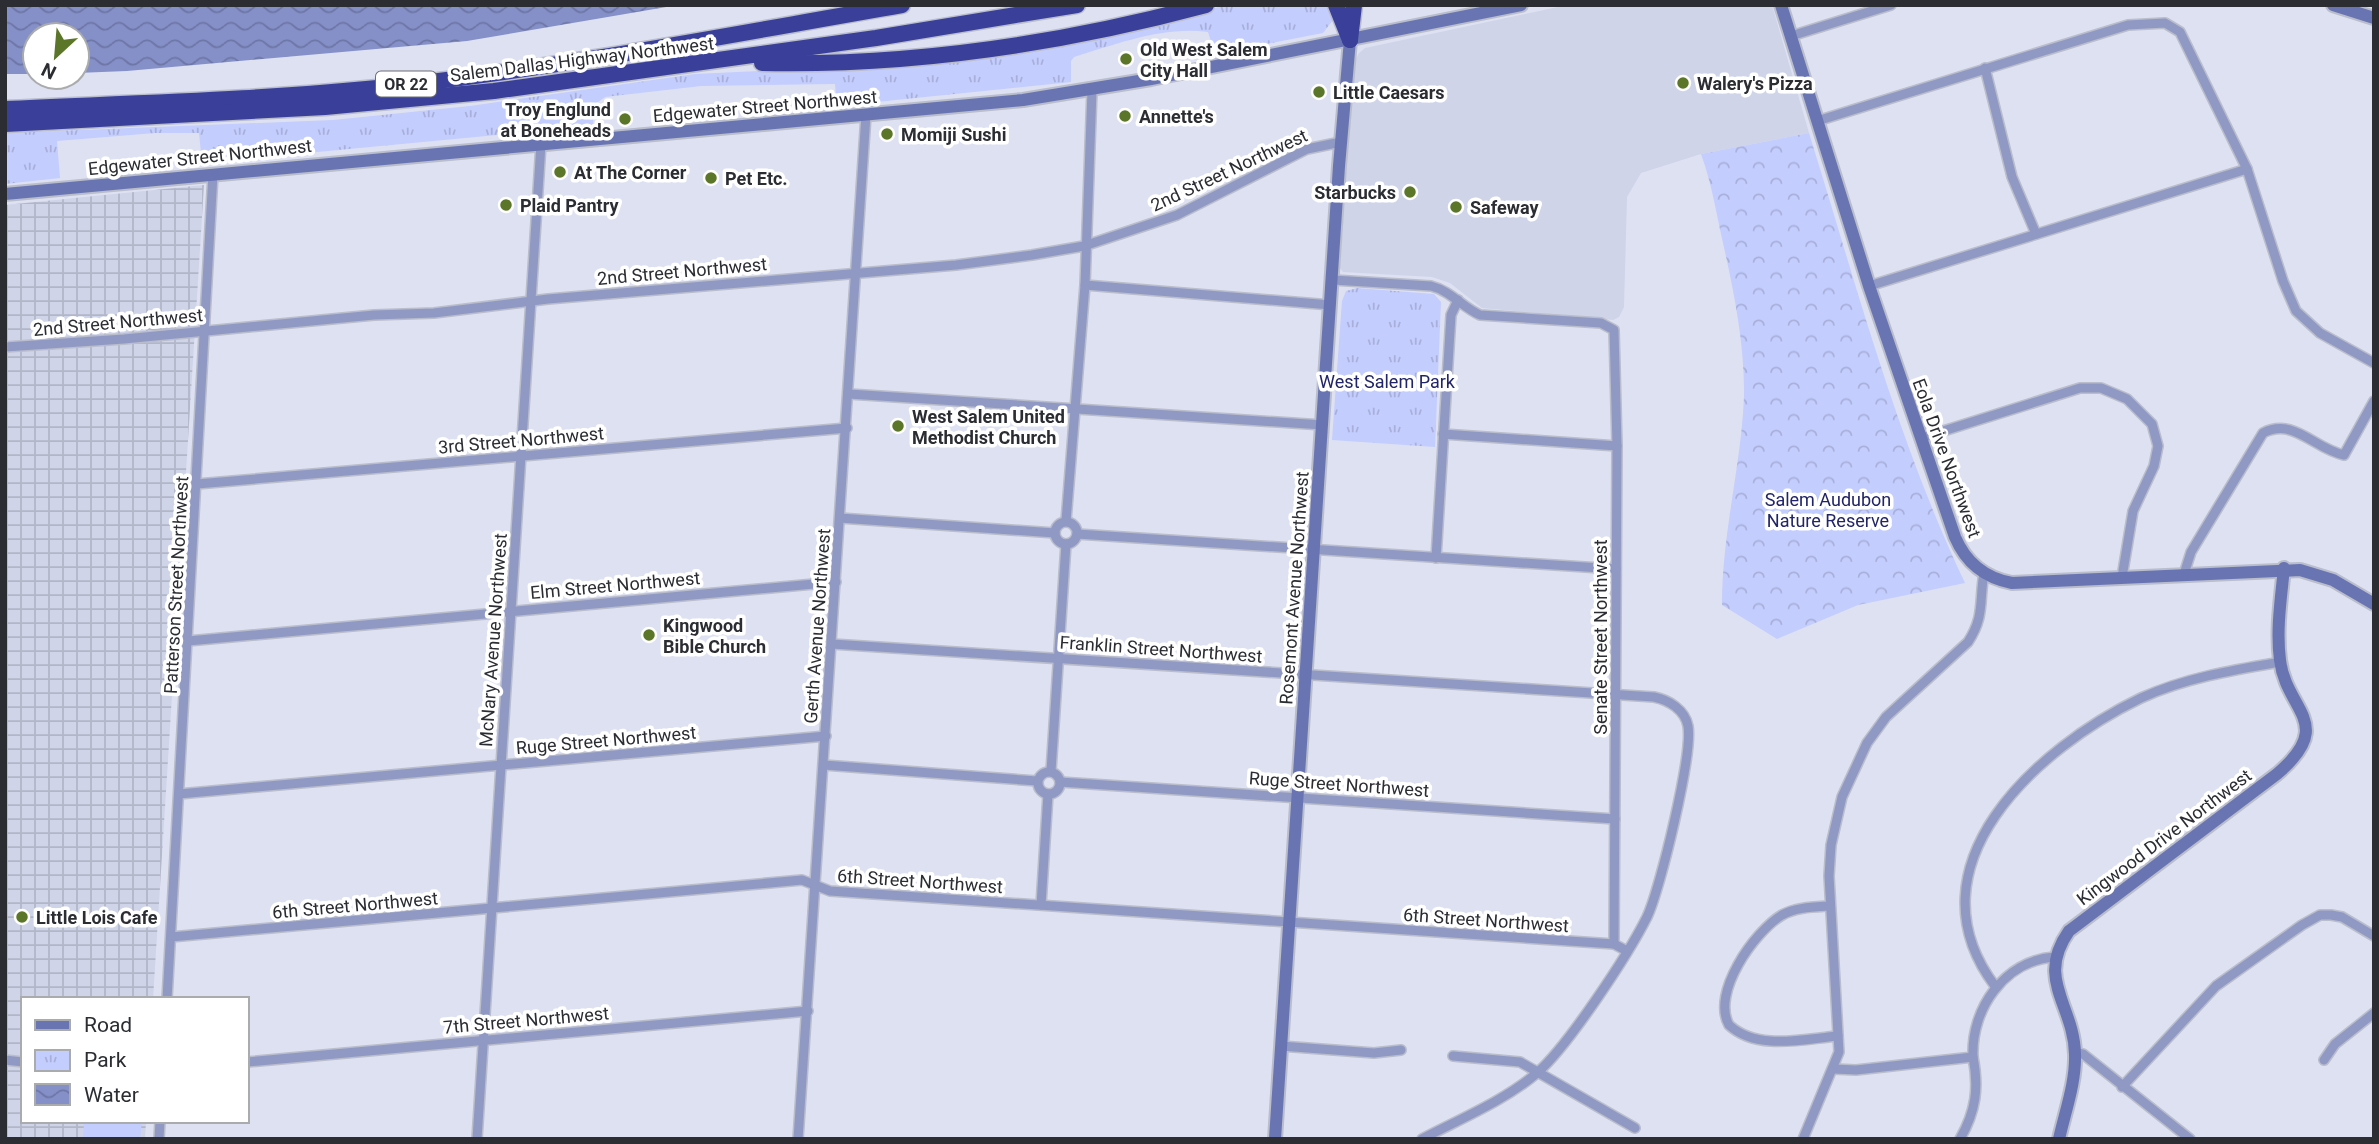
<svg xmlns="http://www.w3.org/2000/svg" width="2379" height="1144" viewBox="0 0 2379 1144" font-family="Roboto,sans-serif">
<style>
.built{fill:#cfd4e9}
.industrial{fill:url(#industrial-grid)}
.grass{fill:#c3cdfe}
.forest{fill:url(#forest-crowns)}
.park{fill:url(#park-tufts)}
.water{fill:url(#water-waves)}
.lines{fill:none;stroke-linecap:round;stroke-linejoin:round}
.street-casing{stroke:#babdcb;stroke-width:12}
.secondary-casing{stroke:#babdcb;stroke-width:16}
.highway-casing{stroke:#babdcb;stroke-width:19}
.street{stroke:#9099c4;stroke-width:9}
.secondary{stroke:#6974b3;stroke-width:12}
.highway{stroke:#3a409a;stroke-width:16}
.poi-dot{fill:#5c7629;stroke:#fff;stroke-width:2.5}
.labels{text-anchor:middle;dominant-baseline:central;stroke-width:7;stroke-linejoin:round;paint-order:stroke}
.shield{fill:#fff;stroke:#6b6c70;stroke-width:2}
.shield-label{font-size:16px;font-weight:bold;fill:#2b2d32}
.poi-label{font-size:18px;font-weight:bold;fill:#2b2d32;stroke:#fff;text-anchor:start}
.street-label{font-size:18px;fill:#2b2d32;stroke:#fff}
.park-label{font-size:18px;fill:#212466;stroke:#fff}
</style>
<defs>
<pattern id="industrial-grid" width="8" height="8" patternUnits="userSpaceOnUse" patternTransform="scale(1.75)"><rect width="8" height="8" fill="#cfd4e9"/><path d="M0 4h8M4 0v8" fill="none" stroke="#b2b6c8"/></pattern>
<pattern id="forest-crowns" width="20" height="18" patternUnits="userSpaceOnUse" patternTransform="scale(1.75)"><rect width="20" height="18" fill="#c3cdfe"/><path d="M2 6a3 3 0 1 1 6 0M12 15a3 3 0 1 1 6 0" fill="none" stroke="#a8b0da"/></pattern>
<pattern id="park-tufts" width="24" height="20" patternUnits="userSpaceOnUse" patternTransform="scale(1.75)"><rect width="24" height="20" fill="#c3cdfe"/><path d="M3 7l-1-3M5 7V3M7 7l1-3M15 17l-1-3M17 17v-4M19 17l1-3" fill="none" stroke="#a8b0da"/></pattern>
<pattern id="water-waves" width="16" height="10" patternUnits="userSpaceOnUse" patternTransform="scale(1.75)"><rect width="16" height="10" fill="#8590c9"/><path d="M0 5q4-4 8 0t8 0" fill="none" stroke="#6d76a4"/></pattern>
</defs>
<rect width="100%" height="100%" fill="#dee1f1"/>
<polygon class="built" points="1567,5 1772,5 1809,133 1701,154 1641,173 1627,197 1624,307 1619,317 1613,320 1482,308 1450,283 1432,277 1343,272 1340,268 1353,64 1359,53 1365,48"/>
<polygon class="industrial" points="204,185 153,999 23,999 23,1121 146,1121 145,1139 5,1139 5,205"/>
<polygon class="grass" points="84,1121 142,1121 140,1139 83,1139"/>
<path class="forest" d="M 1809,133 C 1856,284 1897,440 1965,583 L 1858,605 L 1777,639 L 1722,605 C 1722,532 1741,468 1744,397 C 1745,346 1734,292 1723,243 C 1716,212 1712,184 1701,154 Z"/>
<g class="park">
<path d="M 1226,5 L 1327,5 L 1333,20 L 1323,33 L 1215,54 L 1208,32 C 1163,26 1117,44 1074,57 L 1071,61 L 1071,82 L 837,106 L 835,84 L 701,86 L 605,97 L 594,105 L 593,126 L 202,163 L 199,133 L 155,133 L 57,141 L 60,178 L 5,184 L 5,133 L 333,120 L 470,106 L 695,74 L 893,65 L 1149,26 Z"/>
<polygon points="1357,288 1434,294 1441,302 1435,447 1332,440 1342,301 1346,291"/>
</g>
<polygon class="water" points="5,5 678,5 467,41 127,71 77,73 77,35 35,35 35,74 5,74"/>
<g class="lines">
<defs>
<g id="street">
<polyline points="1791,36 1891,5"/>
<polyline points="1985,68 2012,177 2036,234"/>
<polyline points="1817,121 2128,25 2165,23 2180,32 2247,169 2283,281 2296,311 2320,333 2374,363"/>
<path d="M 1333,280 L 1431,286 C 1451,291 1462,307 1480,315 L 1601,323 L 1614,330 L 1617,446 L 1614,944"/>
<polyline points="1085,285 1331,305"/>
<polyline points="1869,286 2247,169"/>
<polyline points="5,347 124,339 374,315 434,313 548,299 956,265 1032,255 1084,246 1177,215 1307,149 1341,142"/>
<polyline points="849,394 1323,425"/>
<polyline points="1443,434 1617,446"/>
<polyline points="1921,438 2080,388 2101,388 2127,399 2152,424 2158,446 2154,466 2133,511 2122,577"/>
<polyline points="197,484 847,428"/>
<polyline points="840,518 1055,533"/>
<polyline points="1066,521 1085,285 1092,90"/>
<circle cx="1066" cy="533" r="11"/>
<polyline points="1077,534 1616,569"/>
<polyline points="1436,558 1451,315 1458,300"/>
<path d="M 2184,574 L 2191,552 L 2263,433 C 2294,417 2314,449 2344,455 L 2374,401"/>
<polyline points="188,641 836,582"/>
<path d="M 832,644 L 1654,697 C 1669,700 1685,710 1688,726 C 1693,754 1660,890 1647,917 C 1628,955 1568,1046 1537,1073 C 1504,1101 1460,1119 1422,1139"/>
<polyline points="824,765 1037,781"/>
<polyline points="1051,771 1066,544"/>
<circle cx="1049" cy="783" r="11"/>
<polyline points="1060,782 1615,819"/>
<polyline points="179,794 826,736"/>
<polyline points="1041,905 1048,794"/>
<path d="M 1830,906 C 1814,907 1796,907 1782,915 C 1754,932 1711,993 1729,1025 C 1757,1051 1803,1039 1838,1036"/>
<polyline points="171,937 802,880 830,891 1614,944 1627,951"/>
<path d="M 1995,986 C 1905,866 2037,748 2141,698 C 2185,678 2233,670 2280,662"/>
<polyline points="167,999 213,174"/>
<polyline points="1281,1046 1374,1053 1401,1050"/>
<polyline points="2075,1052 2083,1054 2190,1139"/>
<polyline points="1453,1056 1520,1062 1635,1128"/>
<polyline points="5,1060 23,1062"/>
<polyline points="2324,1060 2335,1044 2374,1013"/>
<polyline points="247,1062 808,1011"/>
<path d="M 1834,1069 L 1856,1070 L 1973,1057 C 1971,1009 2004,961 2054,957"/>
<polyline points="2122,1087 2216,986 2302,925 2320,915 2331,915 2342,917 2374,936"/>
<polyline points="159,1139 160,1121"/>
<polyline points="477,1139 541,144"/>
<polyline points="798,1139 866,115"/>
<path d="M 1803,1139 L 1839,1052 L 1829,876 L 1831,845 L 1842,797 L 1867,743 L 1886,717 L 1968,642 C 1985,616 1979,601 1984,573"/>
<path d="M 1960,1139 C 1976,1111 1979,1088 1973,1057"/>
</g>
<g id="secondary">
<path d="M 1781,5 L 1869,286 L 1955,537 C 1966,563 1985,578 2012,583 L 2300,570 L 2333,580 L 2374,604"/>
<polyline points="2333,5 2374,18"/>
<polyline points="5,194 1023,100 1151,79 1521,5"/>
<polyline points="1275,1139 1339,166 1350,40"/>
<path d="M 2059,1139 C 2065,1112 2076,1082 2075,1054 C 2074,1005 2035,979 2069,931 L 2277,774 C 2337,723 2286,711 2280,660 C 2276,630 2281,598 2284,568"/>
</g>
<g id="highway">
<polyline points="1336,5 1350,40"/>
<polyline points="1350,40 1354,5"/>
<path d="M 762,63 C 913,66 1061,44 1206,5"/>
<path d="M 5,109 C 135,103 266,100 396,86 C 565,67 734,34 902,5"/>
<polyline points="5,124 325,107 494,91 876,38 1077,5"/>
</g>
</defs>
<use href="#street" class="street-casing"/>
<use href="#secondary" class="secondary-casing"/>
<use href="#highway" class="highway-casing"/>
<use href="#street" class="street"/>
<use href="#secondary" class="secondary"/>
<use href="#highway" class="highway"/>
</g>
<g class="poi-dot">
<circle cx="1126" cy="59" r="7"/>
<circle cx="1683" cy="83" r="7"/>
<circle cx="1319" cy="92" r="7"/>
<circle cx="1125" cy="116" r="7"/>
<circle cx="625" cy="119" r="7"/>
<circle cx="887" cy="134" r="7"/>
<circle cx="560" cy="172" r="7"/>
<circle cx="711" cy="178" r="7"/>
<circle cx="1410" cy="192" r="7"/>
<circle cx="506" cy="205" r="7"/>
<circle cx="1456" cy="207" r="7"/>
<circle cx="898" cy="426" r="7"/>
<circle cx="649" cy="635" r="7"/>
<circle cx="22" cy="917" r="7"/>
</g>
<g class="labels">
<rect class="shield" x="376" y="71.5" width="60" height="25" rx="5"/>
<g class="shield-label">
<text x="406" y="84">OR 22</text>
</g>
<g class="poi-label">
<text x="1140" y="49">Old West Salem<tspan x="1140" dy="21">City Hall</tspan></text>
<text x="1697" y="83">Walery's Pizza</text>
<text x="1333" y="92">Little Caesars</text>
<text x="611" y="109" text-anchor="end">Troy Englund<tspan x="611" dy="21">at Boneheads</tspan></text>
<text x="1139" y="116">Annette's</text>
<text x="901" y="134">Momiji Sushi</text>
<text x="574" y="172">At The Corner</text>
<text x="725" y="178">Pet Etc.</text>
<text x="1396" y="192" text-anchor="end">Starbucks</text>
<text x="520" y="205">Plaid Pantry</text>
<text x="1470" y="207">Safeway</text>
<text x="912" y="416">West Salem United<tspan x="912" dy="21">Methodist Church</tspan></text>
<text x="663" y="625">Kingwood<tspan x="663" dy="21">Bible Church</tspan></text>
<text x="36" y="917">Little Lois Cafe</text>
</g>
<g class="street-label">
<text transform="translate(582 59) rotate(-7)">Salem Dallas Highway Northwest</text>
<text transform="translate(765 106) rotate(-5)">Edgewater Street Northwest</text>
<text transform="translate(200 157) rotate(-6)">Edgewater Street Northwest</text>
<text transform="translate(1229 170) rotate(-25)">2nd Street Northwest</text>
<text transform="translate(682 271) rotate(-5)">2nd Street Northwest</text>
<text transform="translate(118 322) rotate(-5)">2nd Street Northwest</text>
<text transform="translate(521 440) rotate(-5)">3rd Street Northwest</text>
<text transform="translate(1947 458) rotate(70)">Eola Drive Northwest</text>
<text transform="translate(176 585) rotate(-87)">Patterson Street Northwest</text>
<text transform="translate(615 585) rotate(-5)">Elm Street Northwest</text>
<text transform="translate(1294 588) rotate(-86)">Rosemont Avenue Northwest</text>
<text transform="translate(817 626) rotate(-86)">Gerth Avenue Northwest</text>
<text transform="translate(1600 637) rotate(-90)">Senate Street Northwest</text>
<text transform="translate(493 640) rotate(-86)">McNary Avenue Northwest</text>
<text transform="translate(1161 649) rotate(4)">Franklin Street Northwest</text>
<text transform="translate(606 740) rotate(-5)">Ruge Street Northwest</text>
<text transform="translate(1339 784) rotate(4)">Ruge Street Northwest</text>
<text transform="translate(2164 837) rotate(-37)">Kingwood Drive Northwest</text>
<text transform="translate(920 881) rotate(4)">6th Street Northwest</text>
<text transform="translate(355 905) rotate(-5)">6th Street Northwest</text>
<text transform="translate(1486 920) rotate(4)">6th Street Northwest</text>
<text transform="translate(526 1020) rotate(-5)">7th Street Northwest</text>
</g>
<g class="park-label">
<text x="1387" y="381">West Salem Park</text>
<text x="1828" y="499">Salem Audubon<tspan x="1828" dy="21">Nature Reserve</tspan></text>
</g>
</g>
<rect width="2379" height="1144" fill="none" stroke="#2b2d32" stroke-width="14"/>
<rect x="21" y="997" width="228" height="126" fill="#ffffff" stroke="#aaabad" stroke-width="2"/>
<rect x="35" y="1020" width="35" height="10" fill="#6974b3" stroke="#aaabad" stroke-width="2"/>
<text x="84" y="1032" font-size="21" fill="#2b2d32">Road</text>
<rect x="35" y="1050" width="35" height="21" fill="url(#park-tufts)" stroke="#aaabad" stroke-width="2"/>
<text x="84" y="1067" font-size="21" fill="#2b2d32">Park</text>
<rect x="35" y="1084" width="35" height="21" fill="url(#water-waves)" stroke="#aaabad" stroke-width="2"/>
<text x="84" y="1102" font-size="21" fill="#2b2d32">Water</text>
<g transform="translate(56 56) rotate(206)"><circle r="33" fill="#ffffff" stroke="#aaabad" stroke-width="2"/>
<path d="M0-5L12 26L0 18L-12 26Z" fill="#5c7629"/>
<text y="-10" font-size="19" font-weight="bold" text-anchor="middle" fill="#2b2d32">N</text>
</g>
</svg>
